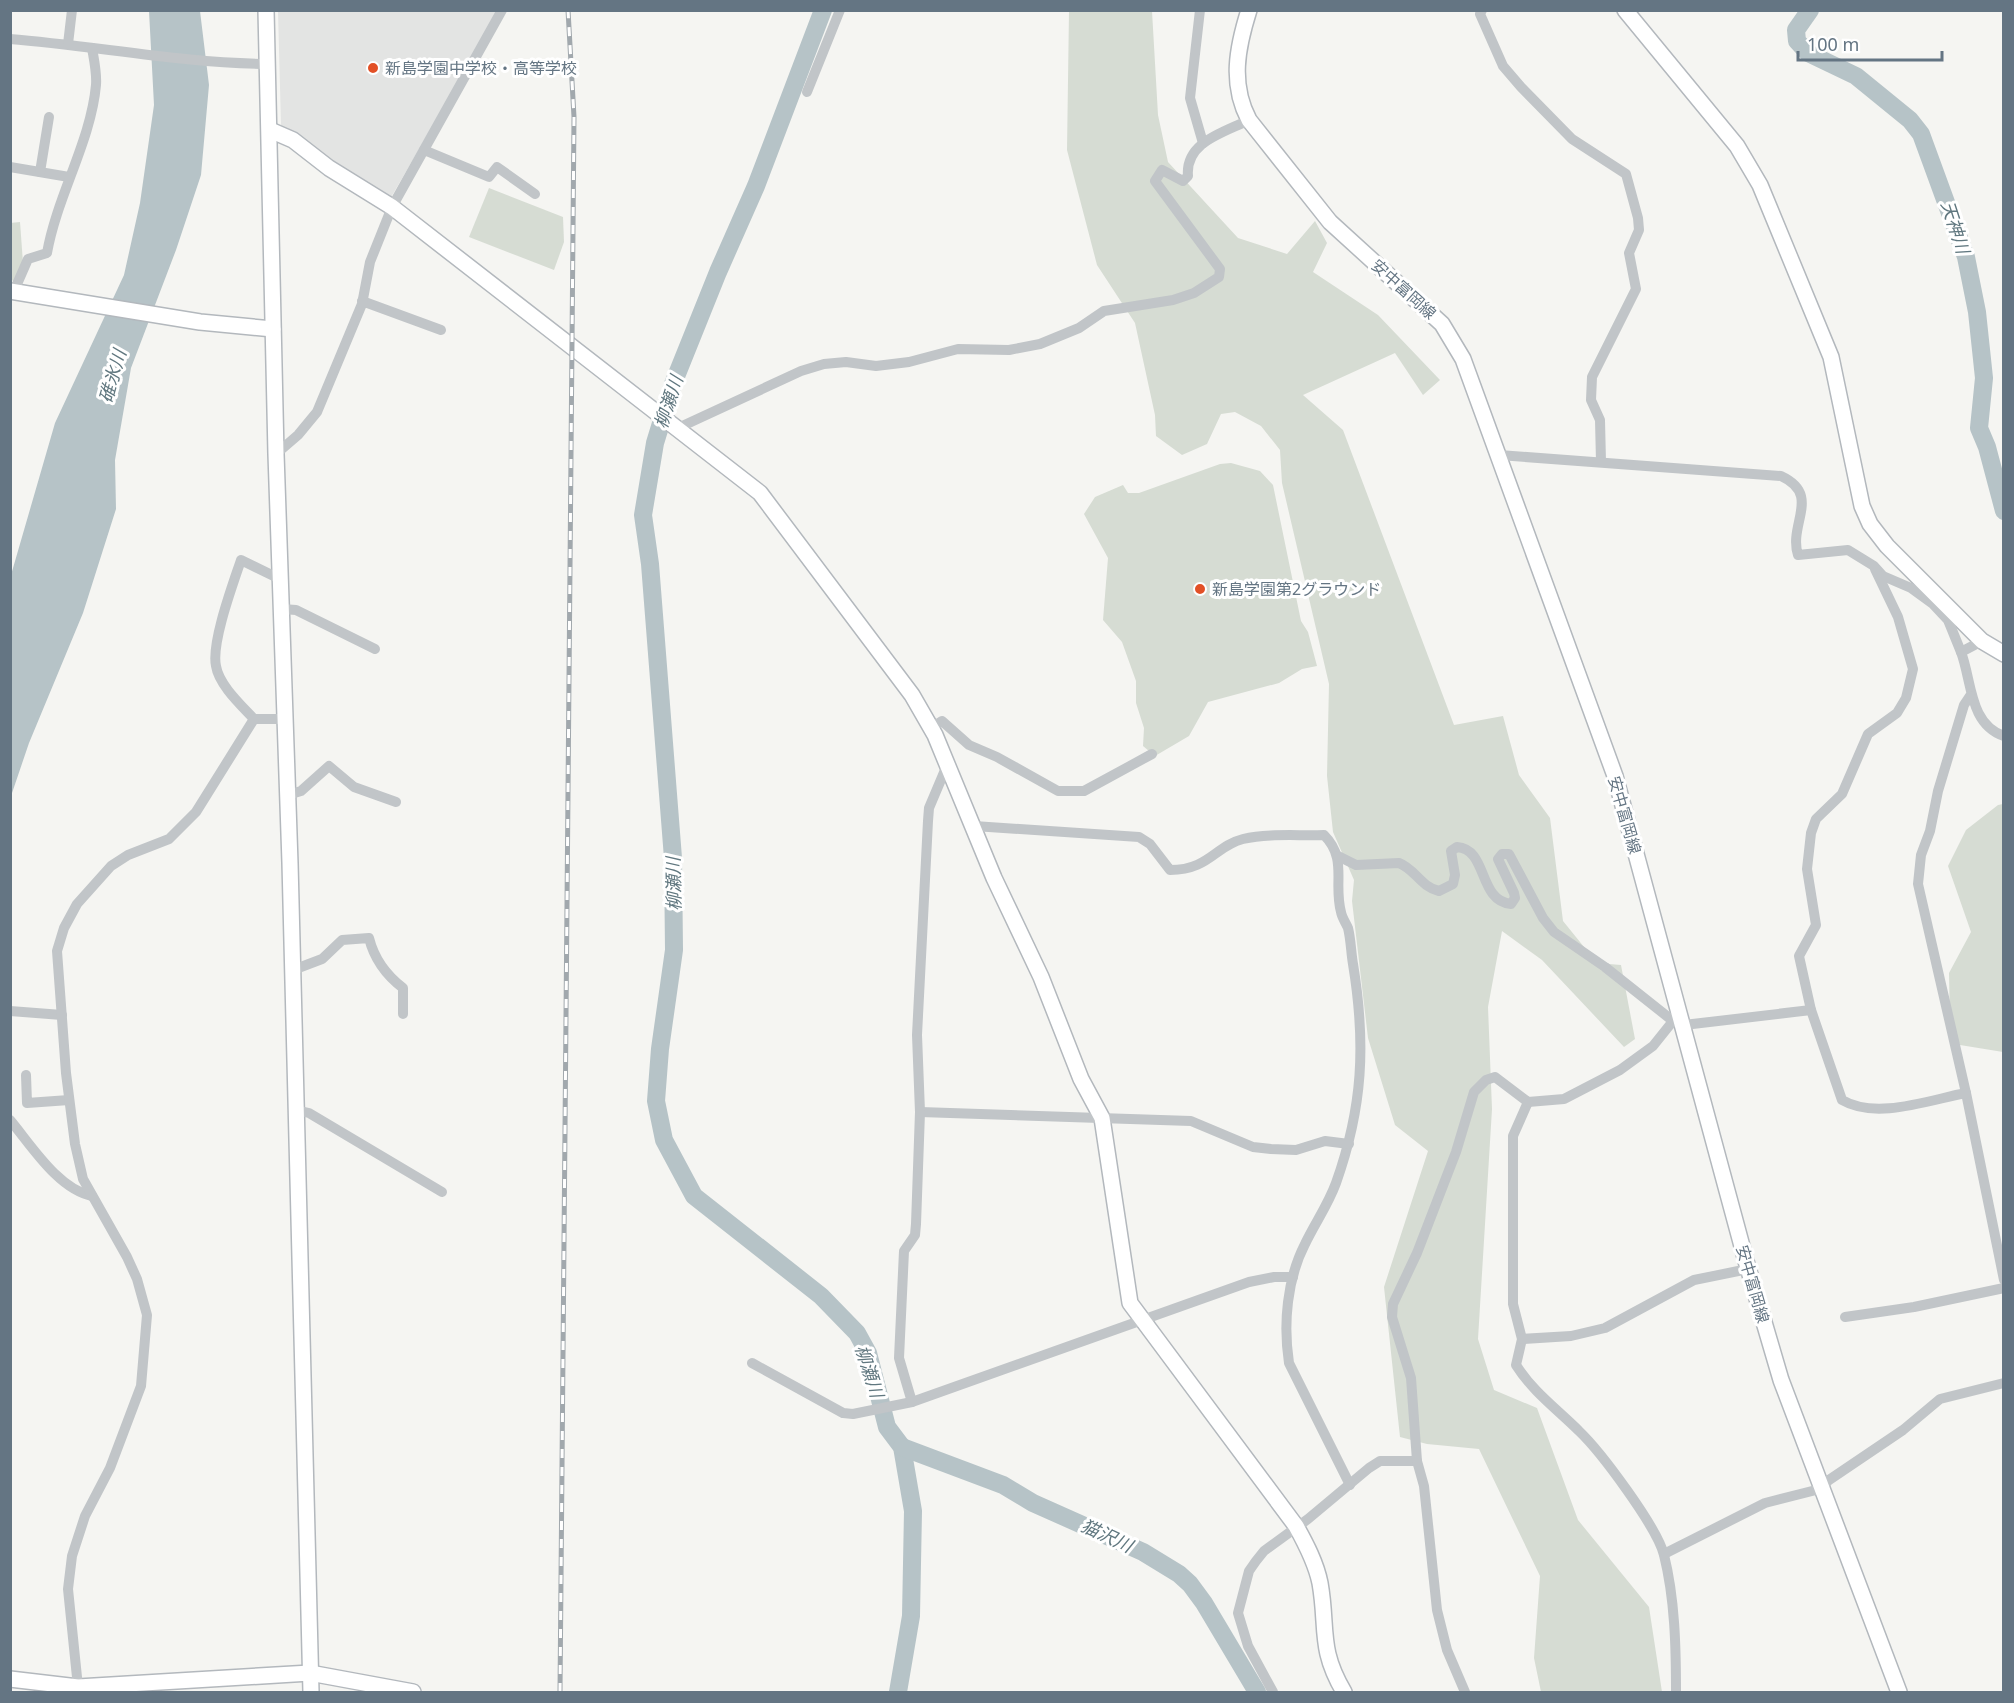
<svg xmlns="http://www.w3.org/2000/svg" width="2014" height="1703" viewBox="0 0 2014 1703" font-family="'Noto Sans','Noto Sans JP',sans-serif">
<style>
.built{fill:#e3e4e3}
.green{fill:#d6dcd3}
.water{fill:#b6c3c7}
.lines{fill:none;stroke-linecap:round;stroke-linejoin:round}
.river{stroke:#b6c3c7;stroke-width:18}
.secondary-casing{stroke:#b3b8bd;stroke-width:18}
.street{stroke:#c1c5c8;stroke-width:10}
.secondary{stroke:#fff;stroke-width:15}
.rail-casing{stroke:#a1a8ad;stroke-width:5}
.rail{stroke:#fff;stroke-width:3;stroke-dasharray:9;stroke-linecap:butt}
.poi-dot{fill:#e25026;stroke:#fff;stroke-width:2}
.labels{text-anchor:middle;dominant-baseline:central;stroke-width:6;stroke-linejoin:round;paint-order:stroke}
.poi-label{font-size:16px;fill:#647583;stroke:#fff;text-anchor:start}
.street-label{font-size:16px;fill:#647583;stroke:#fff}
.water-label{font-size:18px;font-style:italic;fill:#60777f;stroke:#fff}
</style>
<rect width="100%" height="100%" fill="#f5f5f2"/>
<polygon class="built" points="278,11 499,11 390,199 343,173 281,125"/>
<g class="green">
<polygon points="1069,11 1152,11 1158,115 1168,162 1238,238 1287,254 1315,221 1327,243 1313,272 1378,315 1440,380 1423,395 1395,353 1303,395 1343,430 1454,725 1503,716 1519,775 1550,818 1563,921 1597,963 1621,965 1635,1039 1624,1047 1542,960 1502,931 1488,1007 1492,1109 1478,1339 1494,1390 1537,1408 1578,1520 1649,1607 1662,1692 1541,1692 1534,1658 1540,1576 1479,1449 1427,1444 1400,1437 1384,1287 1428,1151 1395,1125 1368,1038 1352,901 1354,880 1333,832 1327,776 1329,684 1282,483 1280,450 1261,426 1235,412 1221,414 1207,444 1182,455 1156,436 1155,415 1135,323 1097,265 1067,150"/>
<polygon points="489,188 563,217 564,242 554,270 469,237"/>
<polygon points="20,222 23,263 14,281 11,280 10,223"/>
<polygon points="1231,463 1260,471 1273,485 1301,621 1308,632 1317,666 1302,669 1279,683 1208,702 1189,736 1155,756 1143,746 1144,728 1136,703 1136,681 1122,642 1103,620 1108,558 1084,514 1095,497 1123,485 1128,493 1139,493 1220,464"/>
<polygon points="2003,804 2003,1052 1960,1045 1950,1023 1949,973 1971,932 1948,866 1966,830 1998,805"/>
</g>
<polygon class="water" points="149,11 200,11 209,85 201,175 176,250 131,368 115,460 116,509 83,613 29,743 11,796 11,575 55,423 124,275 140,203 154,105"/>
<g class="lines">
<g class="river">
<polyline points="823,10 756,186 718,272 673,384 655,443 643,515 650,564 673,858 674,950 660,1049 656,1101 664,1140 694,1196 821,1296 857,1333 868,1353 887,1427 902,1447 913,1511 911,1616 898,1692"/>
<polyline points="1810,10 1796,30 1797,41 1808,53 1856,76 1910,120 1921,134 1966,257 1977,312 1984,378 1979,428 1987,447 2004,511"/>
<polyline points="902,1447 1003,1485 1033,1503 1143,1552 1179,1574 1190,1584 1204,1603 1257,1692"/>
</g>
<defs>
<g id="secondary">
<polyline points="266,10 276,454 290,863 311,1692"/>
<path d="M 1249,10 C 1237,48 1230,84 1249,120 L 1330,222 L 1442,324 L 1463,359 L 1615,776 L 1746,1261 L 1781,1380 L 1899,1692"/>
<polyline points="1625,10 1737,146 1760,185 1831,357 1862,506 1870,524 1887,546 1982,641 2004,654"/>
<path d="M 270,130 L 293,140 L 329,168 L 392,207 L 760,493 L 912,695 L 935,735 L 994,878 L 1041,977 L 1081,1079 L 1102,1118 L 1130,1303 L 1296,1526 C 1306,1544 1316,1563 1320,1583 C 1328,1628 1318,1648 1344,1692"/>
<polyline points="10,291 200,322 273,329"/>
<polyline points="10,1679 78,1687 310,1673 413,1692"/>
</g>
</defs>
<use href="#secondary" class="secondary-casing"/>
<g class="street">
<polyline points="1200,10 1190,98 1203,143"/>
<polyline points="1482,10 1480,14 1503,66 1521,87 1572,139 1626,174 1638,218 1639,230 1629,253 1636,289 1592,377 1591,400 1600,420 1601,462"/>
<path d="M 10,39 C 96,46 181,63 267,64"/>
<polyline points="68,44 72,10"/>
<polyline points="807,92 840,10"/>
<polyline points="424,150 489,177 497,167 535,194"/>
<polyline points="10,167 69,177"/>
<polyline points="40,172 49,117"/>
<path d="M 14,291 L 28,259 L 47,253 C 57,196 91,141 96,85 C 97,73 94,60 92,48"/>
<polyline points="362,301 441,330"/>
<path d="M 678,428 L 801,371 L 824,364 L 846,362 L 876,366 L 909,362 L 958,349 L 1009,350 L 1040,344 L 1079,328 L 1104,311 L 1173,300 L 1194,293 L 1219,277 L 1220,269 L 1155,181 L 1162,170 L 1183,181 L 1188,176 C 1185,142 1223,133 1249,120"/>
<polyline points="276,454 298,435 317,412 362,304 370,262 392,207 502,10"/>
<path d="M 1499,455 L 1781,476 C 1822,495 1788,524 1798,555 L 1848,550 L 1874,566 L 1883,576 L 1911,588 L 1933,604 L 1948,620 L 1961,652"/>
<path d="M 282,580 L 241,560 C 233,584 211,643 216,666 C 219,685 241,705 254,719 L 285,719"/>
<polyline points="282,609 296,610 375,649"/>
<path d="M 1982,641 L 1961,652 C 1972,681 1969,724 2004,736"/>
<polyline points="1970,696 1964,705 1938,791 1930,831 1921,855 1918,884 1966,1093 2004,1280"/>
<polyline points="931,728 942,721 969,745 997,757 1058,791 1084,791 1152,754"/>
<polyline points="288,795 301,791 329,766 354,787 396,802"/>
<path d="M 974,826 L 1139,837 L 1150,844 L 1170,870 C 1209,870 1215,846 1243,839 C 1269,833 1298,836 1324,835 C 1348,859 1333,883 1341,912 C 1342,918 1346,923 1348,928 C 1351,940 1351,953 1353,964 C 1366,1044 1363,1107 1336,1183 C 1328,1205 1315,1223 1305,1244 C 1287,1279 1283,1324 1289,1363 L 1350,1485"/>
<path d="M 1338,856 L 1356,865 L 1399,863 C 1415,869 1421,887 1439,891 L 1453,884 L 1455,875 L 1451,851 L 1457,847 C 1488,849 1478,901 1511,904 L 1515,898 L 1514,893 L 1498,859 L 1502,854 L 1509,854 L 1543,918 L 1554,932 L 1605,967 L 1673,1021 L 1684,1025 L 1811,1010 L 1842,1100 C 1876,1120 1929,1100 1966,1093"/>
<path d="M 293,970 L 322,959 L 342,940 L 369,938 C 374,958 386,975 403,988 L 403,1014"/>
<polyline points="1811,1010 1799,956 1816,925 1807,869 1811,833 1816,819 1842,794 1868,734 1897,713 1906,698 1913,669 1898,617 1875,569"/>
<polyline points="10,1011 62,1015"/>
<polyline points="26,1075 27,1103 69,1100"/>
<path d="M 1528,1102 L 1513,1136 L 1513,1304 L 1522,1339 L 1516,1365 C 1533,1392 1557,1409 1579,1431 C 1601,1452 1657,1527 1664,1555 C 1675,1599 1676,1648 1676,1692"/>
<polyline points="296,1110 309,1113 442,1192"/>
<polyline points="920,1112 1191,1121 1253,1147 1271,1149 1296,1150 1325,1141 1349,1144"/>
<path d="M 10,1120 C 31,1145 58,1189 92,1196"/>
<polyline points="1845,1317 1914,1307 2004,1288"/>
<polyline points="1522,1339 1571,1336 1605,1328 1694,1280 1748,1269"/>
<polyline points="752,1363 843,1413 853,1414 912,1402 1249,1282 1274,1277 1293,1277"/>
<polyline points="912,1402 899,1358 904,1251 915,1235 916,1224 920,1112 917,1035 928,821 929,808 948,763"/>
<polyline points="1664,1554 1765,1503 1820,1489 1829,1480 1903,1430 1940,1399 2004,1383"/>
<polyline points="78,1687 68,1589 72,1556 85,1516 110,1468 141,1386 147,1315 137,1279 127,1257 83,1179 75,1144 66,1073 57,951 64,928 77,904 111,866 128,855 169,839 196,812 254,719"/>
<polyline points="1273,1692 1248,1646 1238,1613 1249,1571 1256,1561 1264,1551 1308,1519 1369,1468 1380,1461 1417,1461"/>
<polyline points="1465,1692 1447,1650 1437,1610 1424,1486 1417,1461 1411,1378 1392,1317 1393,1304 1417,1253 1456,1152 1474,1092 1486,1080 1495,1077 1528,1102 1564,1099 1620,1070 1653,1046 1673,1021"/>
</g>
<use href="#secondary" class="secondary"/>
<defs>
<polyline id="rail" points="560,1692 574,117 568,10"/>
</defs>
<use href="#rail" class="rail-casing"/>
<use href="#rail" class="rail"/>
</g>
<g class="poi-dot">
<circle cx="373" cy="68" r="6"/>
<circle cx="1200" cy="589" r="6"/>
</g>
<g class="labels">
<g class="poi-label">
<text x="385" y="68">新島学園中学校・高等学校</text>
<text x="1212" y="589">新島学園第2グラウンド</text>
</g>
<g class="street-label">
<text transform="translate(1404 289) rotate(42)">安中富岡線</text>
<text transform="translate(1625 815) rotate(74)">安中富岡線</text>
<text transform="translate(1753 1284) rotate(74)">安中富岡線</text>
</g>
<g class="water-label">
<text transform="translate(1956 227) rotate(72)">天神川</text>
<text transform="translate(112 376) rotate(-74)">碓氷川</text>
<text transform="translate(668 402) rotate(-72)">柳瀬川</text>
<text transform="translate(673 884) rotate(-91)">柳瀬川</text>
<text transform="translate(870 1371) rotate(72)">柳瀬川</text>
<text transform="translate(1107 1535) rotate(25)">猫沢川</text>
</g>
</g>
<rect width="2014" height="1703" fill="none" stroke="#647583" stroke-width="24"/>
<path d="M1798 51v9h144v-9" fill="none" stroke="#647583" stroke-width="3"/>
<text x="1807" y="51" font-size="18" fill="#647583" stroke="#ffffff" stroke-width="4.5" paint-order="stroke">100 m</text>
</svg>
